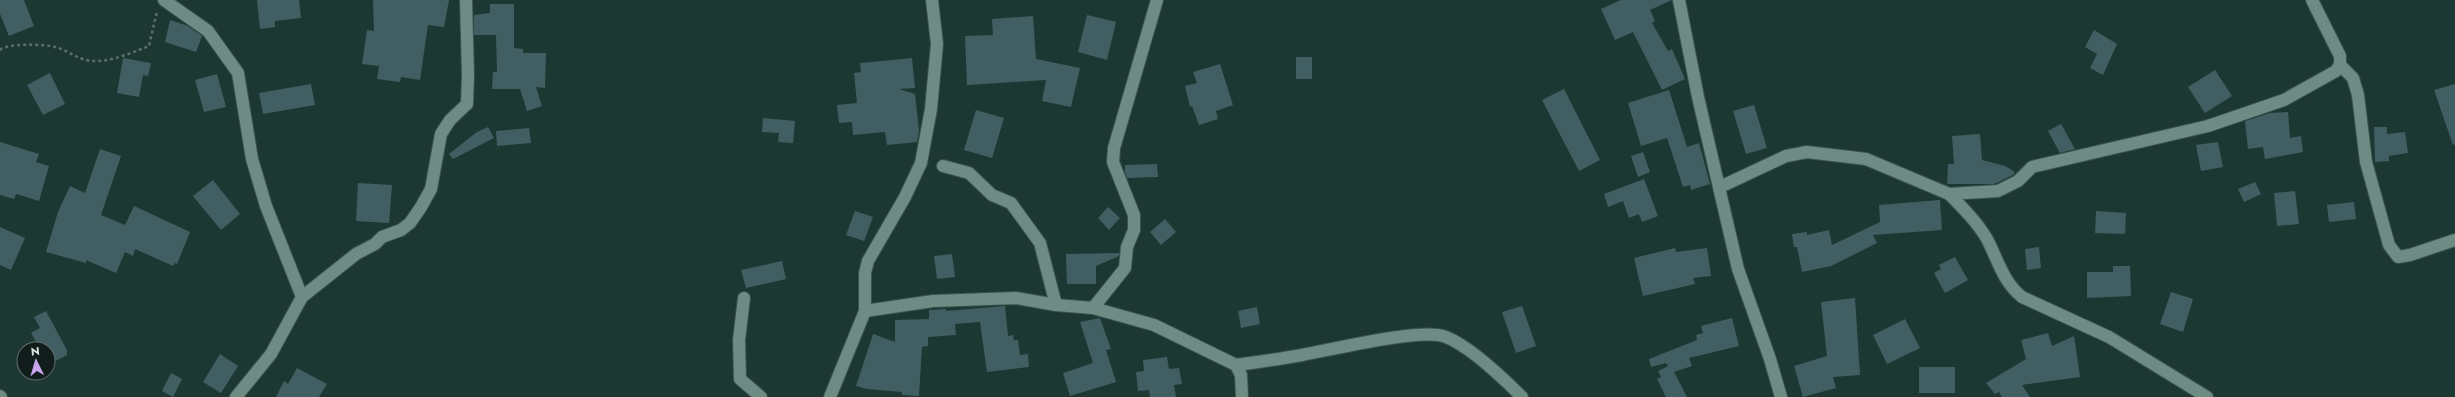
<svg xmlns="http://www.w3.org/2000/svg" width="2455" height="397" viewBox="0 0 2455 397" font-family="Jost,sans-serif">
<style>
.building{fill:#415f62}
.lines{fill:none;stroke-linecap:round;stroke-linejoin:round}
.minor-casing{stroke:#3b534f;stroke-width:14}
.path{stroke:#59706b;stroke-width:2.5;stroke-dasharray:3 3;stroke-linecap:butt}
.minor{stroke:#6e8c84;stroke-width:12}
</style>
<rect width="100%" height="100%" fill="#1d3832"/>
<g class="building">
<polygon points="0,0 24,0 34,26 9,36 0,14"/>
<polygon points="257,0 299,0 301,18 275,21 275,27 260,29"/>
<polygon points="373,0 449,0 444,27 428,25 420,80 401,77 400,82 377,79 379,66 362,64 367,30 374,31"/>
<polygon points="1621,0 1672,0 1650,10 1655,21 1652,23 1668,51 1672,49 1685,79 1662,90 1633,32 1615,40 1601,9"/>
<polygon points="490,4 514,4 514,48 523,49 523,53 546,53 545,88 536,87 542,106 527,111 520,89 492,89 493,72 497,72 496,35 474,35 474,15 490,13"/>
<polygon points="1087,15 1116,22 1107,60 1078,52"/>
<polygon points="1033,16 1036,59 1080,68 1071,107 1042,101 1046,80 967,85 965,36 993,35 992,19"/>
<polygon points="170,20 188,26 202,36 196,52 165,42"/>
<polygon points="2094,30 2117,44 2103,75 2090,68 2097,54 2085,47"/>
<rect x="1296" y="57" width="16" height="22"/>
<polygon points="123,58 151,63 148,76 143,75 139,97 117,93"/>
<polygon points="912,58 915,88 899,89 915,94 919,131 917,142 887,145 885,132 853,135 852,122 839,123 837,105 857,103 854,73 861,72 860,63"/>
<polygon points="1220,64 1233,105 1216,111 1218,119 1199,125 1192,106 1190,107 1185,86 1197,83 1193,72"/>
<polygon points="2215,70 2232,96 2205,113 2188,87"/>
<polygon points="50,73 65,104 43,115 27,85"/>
<polygon points="217,74 226,107 204,112 195,80"/>
<polygon points="311,84 315,105 263,114 259,93"/>
<polygon points="2455,84 2455,144 2453,145 2434,90"/>
<polygon points="1564,89 1600,160 1579,171 1542,100"/>
<polygon points="1669,90 1687,147 1699,143 1710,184 1691,190 1690,185 1683,187 1667,138 1641,146 1628,103"/>
<polygon points="1754,105 1767,148 1746,154 1733,111"/>
<polygon points="976,110 1004,118 992,158 964,150"/>
<polygon points="2288,112 2290,138 2301,136 2303,152 2265,159 2263,147 2248,149 2245,121 2270,113"/>
<polygon points="763,118 795,121 793,143 778,142 779,133 762,132"/>
<polygon points="2061,124 2075,149 2060,153 2048,131"/>
<polygon points="488,127 494,138 453,159 449,154 477,132"/>
<polygon points="2374,127 2387,127 2387,134 2405,132 2408,153 2389,156 2389,161 2375,162"/>
<polygon points="529,128 531,143 497,146 496,131"/>
<polygon points="1980,134 1982,160 2005,166 2015,172 2013,175 1994,184 1947,184 1948,164 1954,164 1952,136"/>
<polygon points="0,142 39,154 36,162 49,166 39,201 16,194 14,199 0,195"/>
<polygon points="2218,142 2223,167 2201,171 2196,145"/>
<polygon points="100,149 121,156 101,215 125,225 134,206 190,232 177,264 175,263 173,266 135,249 133,256 125,252 116,273 86,260 86,263 46,252 58,212 70,186 85,193"/>
<polygon points="1643,152 1650,172 1638,177 1631,156"/>
<polygon points="1157,164 1158,177 1127,178 1125,172 1125,165"/>
<polygon points="1644,179 1658,216 1642,222 1639,214 1629,218 1623,201 1608,207 1604,194"/>
<polygon points="213,180 240,214 221,230 193,196"/>
<polygon points="2255,182 2261,194 2244,202 2238,189"/>
<polygon points="358,183 392,185 389,223 356,221"/>
<polygon points="2295,191 2299,224 2277,226 2274,193"/>
<polygon points="1940,200 1942,230 1873,235 1877,243 1831,266 1802,272 1797,247 1794,247 1792,234 1807,232 1807,235 1829,230 1832,245 1880,222 1879,205"/>
<polygon points="2354,202 2356,219 2329,222 2327,205"/>
<polygon points="1108,207 1120,218 1109,230 1098,218"/>
<polygon points="855,211 873,217 864,241 846,235"/>
<polygon points="2096,211 2126,213 2125,234 2095,233"/>
<polygon points="1165,219 1176,232 1161,245 1150,232"/>
<polygon points="0,227 25,238 11,270 0,265"/>
<polygon points="2039,247 2041,268 2027,270 2025,249"/>
<polygon points="1675,248 1676,252 1707,248 1711,276 1693,278 1695,284 1643,296 1634,258"/>
<polygon points="1119,253 1119,256 1096,266 1096,284 1067,284 1066,254"/>
<polygon points="952,254 955,277 937,279 934,256"/>
<polygon points="1955,257 1968,280 1945,293 1934,273 1941,269 1939,265"/>
<polygon points="782,261 786,279 746,288 741,270"/>
<polygon points="2113,266 2130,266 2131,296 2087,298 2087,272 2113,272"/>
<polygon points="2171,292 2193,299 2183,332 2160,324"/>
<polygon points="1855,298 1860,375 1833,377 1836,388 1803,397 1794,366 1827,356 1821,302"/>
<polygon points="1005,306 1008,336 1013,335 1014,340 1018,340 1020,355 1028,354 1029,367 987,372 980,322 955,324 956,335 928,337 928,346 922,347 919,396 902,395 902,392 867,389 856,386 873,334 895,342 895,320 929,319 929,310 946,309 946,311"/>
<polygon points="1522,306 1536,346 1516,353 1502,312"/>
<polygon points="1257,307 1260,324 1241,328 1238,311"/>
<polygon points="46,311 67,350 67,355 48,365 48,349 40,349 31,333 40,328 34,317"/>
<polygon points="1100,318 1111,349 1106,350 1116,382 1070,396 1063,373 1093,363 1080,322"/>
<polygon points="1732,318 1739,346 1689,358 1692,366 1674,372 1687,397 1666,397 1657,379 1661,377 1658,371 1668,366 1666,363 1651,367 1649,359 1697,340 1696,335 1703,333 1701,326"/>
<polygon points="1905,319 1920,348 1887,364 1873,335"/>
<polygon points="2048,333 2052,346 2074,336 2080,377 2022,385 2030,397 2002,397 1999,392 1995,394 1986,383 2026,359 2021,340"/>
<polygon points="220,354 238,366 221,393 203,382"/>
<polygon points="1167,357 1169,369 1179,368 1182,384 1174,385 1176,397 1150,397 1149,390 1138,391 1136,372 1144,371 1143,360"/>
<rect x="1919" y="367" width="36" height="26"/>
<polygon points="297,368 327,384 319,397 276,397 284,381 288,384"/>
<polygon points="171,373 182,379 173,397 162,391"/>
</g>
<g class="lines">
<defs>
<g id="minor">
<polyline points="164,0 208,31 238,73 252,159 266,206 302,297"/>
<polyline points="1679,0 1698,97 1738,269 1770,359 1781,397"/>
<polyline points="2340,65 2353,78 2358,95 2366,162 2389,245 2398,257 2410,255 2455,240"/>
<polyline points="943,166 969,173 992,195 1011,203 1040,243 1056,305"/>
<polyline points="1720,187 1786,156 1807,152 1866,159 1949,194 1998,191 2018,181 2032,167 2208,126 2284,100 2336,71 2340,65 2340,56 2312,0"/>
<path d="M 1949,194 C 1963,208 1977,222 1987,239 C 1998,260 2003,282 2022,297 L 2109,337 L 2207,397"/>
<polyline points="744,298 739,340 740,379 761,397"/>
<polyline points="1093,308 1125,268 1127,247 1134,230 1134,215 1113,162 1114,148 1157,0"/>
<polyline points="865,311 933,301 1016,298 1056,305 1093,308 1154,325 1236,365 1241,375 1242,397"/>
<path d="M 1236,365 C 1258,362 1280,359 1302,355 C 1331,350 1422,327 1446,337 C 1469,346 1504,379 1522,397"/>
<polyline points="0,396 1,397"/>
<polyline points="236,397 271,354 302,297 356,254 375,244 382,237 401,230 410,223 421,207 431,189 441,134 450,120 467,104 468,75 466,0"/>
<polyline points="830,397 865,311 865,273 868,261 905,197 921,163 931,109 937,44 932,0"/>
</g>
</defs>
<use href="#minor" class="minor-casing"/>
<path class="path" d="M 0,50 C 7,43 45,44 55,47 C 68,50 78,60 92,61 C 111,62 131,53 149,46 L 157,11"/>
<use href="#minor" class="minor"/>
</g>
<g transform="translate(36 361) rotate(355)"><circle r="19" fill="#111d1a" stroke="#616e6b"/>
<path d="M0-3L7 15L0 10L-7 15Z" fill="#c7a6ef"/>
<text y="-6" font-size="11" font-weight="bold" text-anchor="middle" fill="#d9e8e4">N</text>
</g>
</svg>
